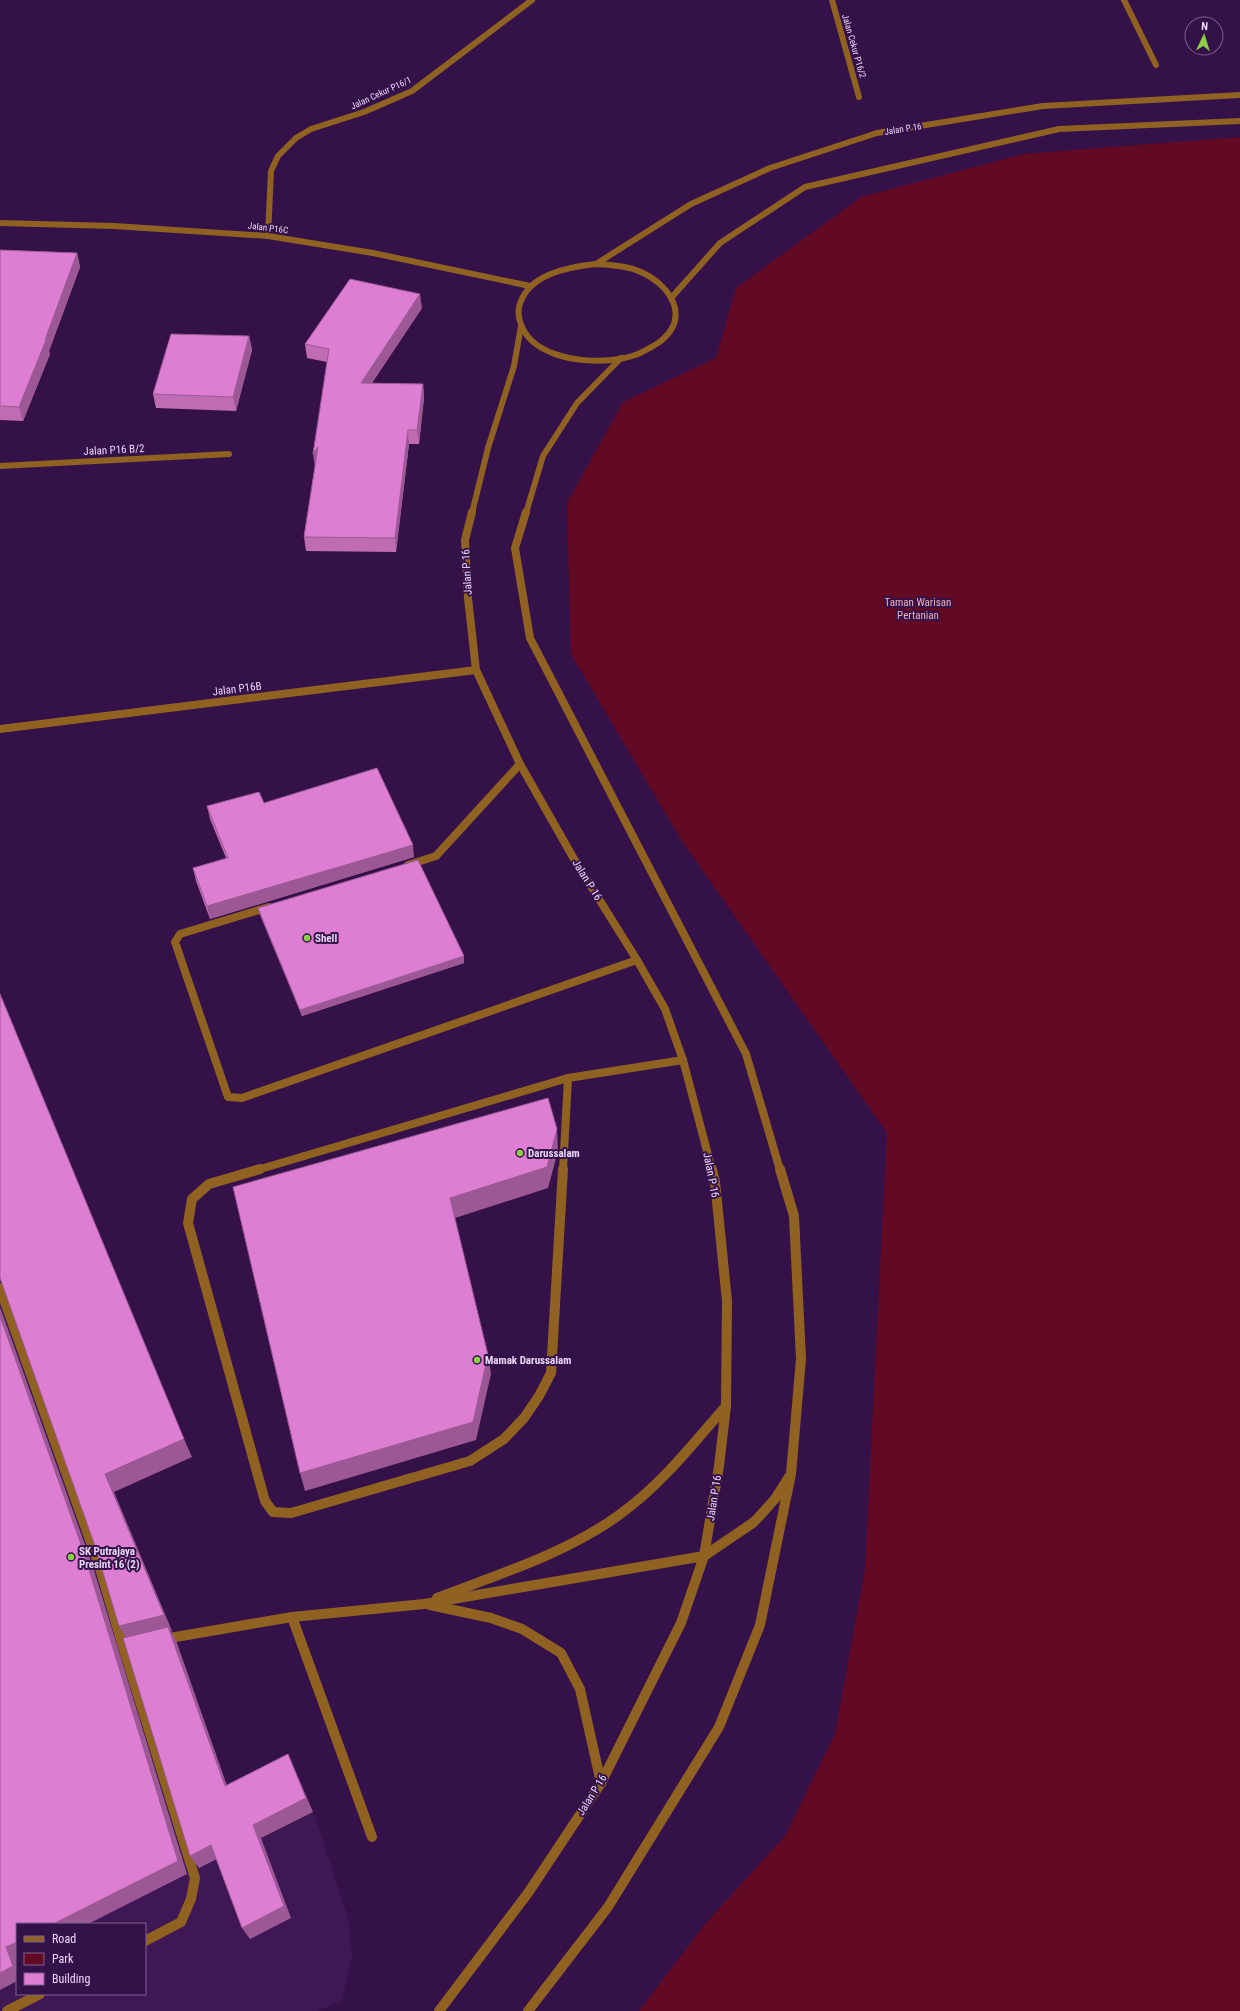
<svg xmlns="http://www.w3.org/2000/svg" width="1240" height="2011" viewBox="0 0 1240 2011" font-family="'Roboto Condensed',sans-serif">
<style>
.built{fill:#401755;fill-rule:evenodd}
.green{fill:#620923}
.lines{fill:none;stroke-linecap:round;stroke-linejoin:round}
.service-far1{stroke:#906222;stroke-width:8}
.service{stroke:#906222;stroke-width:10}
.minor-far1{stroke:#906222;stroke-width:6}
.minor{stroke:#906222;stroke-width:8}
.tertiary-far2{stroke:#906222;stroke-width:6}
.tertiary-far1{stroke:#906222;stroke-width:8}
.tertiary{stroke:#906222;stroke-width:10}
.wall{fill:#bf6cb5}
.shaded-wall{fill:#9b5894}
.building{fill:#de7ed3;stroke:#9b5894}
.poi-dot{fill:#8cce45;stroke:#351149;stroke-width:1.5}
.labels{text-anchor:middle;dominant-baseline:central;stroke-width:4;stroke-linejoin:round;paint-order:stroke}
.far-street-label{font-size:9px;fill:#ebd7f9;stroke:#351149}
.street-label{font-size:11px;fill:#ebd7f9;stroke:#351149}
.park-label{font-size:11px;fill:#f0b0b7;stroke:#351149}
.poi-label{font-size:11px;font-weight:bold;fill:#ebd7f9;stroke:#351149;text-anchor:start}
</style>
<rect width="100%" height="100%" fill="#351149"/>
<path class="built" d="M 0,995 L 192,1457 L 114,1492 L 169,1622 L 232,1799 L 295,1768 L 313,1812 L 348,1918 L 352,1956 L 342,2000 L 318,2011 L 0,2011 ZM 17,1924 L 145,1924 L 145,1994 L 17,1994 Z"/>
<polygon class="green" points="1240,137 1240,2011 639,2011 705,1924 785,1836 835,1734 865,1569 887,1133 682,841 571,654 567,503 623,402 716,358 736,288 861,197 1024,154"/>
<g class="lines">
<g class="service-far1">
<polyline points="408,865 436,856 520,764"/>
<polyline points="269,907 180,934 175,942 228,1097 242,1098 637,960"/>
<polyline points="568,1078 683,1060"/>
<polyline points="257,1170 568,1078"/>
<polyline points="563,1170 568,1078"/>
</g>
<g class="service">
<polyline points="260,1169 209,1184 192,1199 188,1223 265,1501 273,1512 291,1513 470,1461 504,1439 524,1418 539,1396 551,1373 563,1169"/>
<polyline points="0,1288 99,1565 124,1650 136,1647"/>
<path d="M 437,1598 C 499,1574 565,1554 619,1515 C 661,1485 693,1444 726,1406"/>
<polyline points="430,1605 491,1618 522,1629 561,1653 580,1689 601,1783"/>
<polyline points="292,1617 372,1837"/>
<polyline points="164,1639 292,1617 424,1604 704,1556 754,1522 775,1499 789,1477"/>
<polyline points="124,1650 195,1878 191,1899 181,1922 145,1941"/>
<polyline points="7,2011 40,1994"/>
</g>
<g class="minor-far1">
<polyline points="832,0 859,97"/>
<polyline points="1124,0 1156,65"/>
<polyline points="0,223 114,226 268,236 373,253 530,286"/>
<polyline points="268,236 271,171 278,156 296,138 311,129 364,112 412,91 532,0"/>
<polyline points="0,466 229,454"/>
</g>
<polyline class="minor" points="0,729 476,670"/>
<g class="tertiary-far2">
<polyline points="596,264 691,204 770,168 877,133 1043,106 1240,95"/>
<path d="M 596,264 C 612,265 629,266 643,273 C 670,286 690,316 662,340 C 658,344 651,347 646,350 C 618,367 555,364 531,340 C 522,331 517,318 519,307 C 527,274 568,267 596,264 Z"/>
<polyline points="672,297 720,243 805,187 1059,129 1240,121"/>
<polyline points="472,513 488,448 514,366 521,326"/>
<polyline points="526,513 543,456 577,403 621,358"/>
</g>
<g class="tertiary-far1">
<polyline points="472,512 465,540 468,598 476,670 520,764 574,859 637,960 665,1009 683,1060 712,1170"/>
<polyline points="526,512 515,548 530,638 746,1054 780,1170"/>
</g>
<g class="tertiary">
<polyline points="439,2011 528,1893 601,1783 681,1623 704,1556 719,1466 726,1406 727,1301 715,1182 712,1169"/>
<polyline points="528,2011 608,1907 719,1727 760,1625 791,1474 801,1359 794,1216 780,1169"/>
</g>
</g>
<g class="wall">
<polygon points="0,250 77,253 80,267 49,351 50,354 23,421 0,420"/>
<polygon points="422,308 372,383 423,384 424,398 419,444 409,444 396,552 306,551 304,537 315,466 327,362 307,358 305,344"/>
<polygon points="249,336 252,350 236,411 156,408 153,394"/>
<polygon points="264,803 414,857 210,919 196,881 193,868 226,858 210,819 207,806"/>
<polygon points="258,908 464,963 302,1016 260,915"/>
</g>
<g class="shaded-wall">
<polygon points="77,253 80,267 49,351 50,354 23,421 19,407"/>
<polygon points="420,294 422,308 362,397 361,383"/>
<polygon points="249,336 252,350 236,411 233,397"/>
<polygon points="423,384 424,398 419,444 417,430"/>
<polygon points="408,430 409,444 396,552 395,538"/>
<polygon points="318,447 315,468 313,454"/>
<polygon points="413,845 414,857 210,919 207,906"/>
<polygon points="464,956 464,963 302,1016 300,1010"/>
<polygon points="557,1129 558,1151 548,1188 452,1219 450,1198"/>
<polygon points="0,1307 93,1567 187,1874 88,1924 53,1924 0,1316"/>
<polygon points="488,1355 491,1374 476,1440 305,1491 300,1473"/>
<polygon points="184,1439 192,1457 114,1492 172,1631 171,1631 177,1643 232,1800 128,1642 119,1626 105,1474"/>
<polygon points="288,1754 313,1812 261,1838 291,1918 250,1939 242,1928 253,1825"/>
<polygon points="211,1845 219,1858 199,1868 190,1856"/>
<polygon points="17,1942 17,1981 0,1990 0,1973 6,1947"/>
</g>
<g class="building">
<polygon points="0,250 77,253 45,340 46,340 19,407 0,406"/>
<polygon points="350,279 420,294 361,383 423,384 417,430 408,430 395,538 304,537 318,447 313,454 329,349 305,344"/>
<polygon points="171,334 249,336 233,397 153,394"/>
<polygon points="377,768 413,845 207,906 193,868 228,858 207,806 259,792 264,803"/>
<polygon points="418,860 464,956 300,1010 258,908"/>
<polygon points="0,994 184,1439 105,1474 164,1615 119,1626 95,1546 0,1278"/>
<polygon points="548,1098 557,1129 547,1167 450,1198 488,1355 473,1422 300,1473 233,1187"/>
<polygon points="0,1316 83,1550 178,1861 53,1924 17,1924 17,1942 6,1947 13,1966 0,1973"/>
<polygon points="168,1627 225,1786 288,1754 306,1798 253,1825 284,1906 242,1928 211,1845 190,1856 123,1638"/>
</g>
<g class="poi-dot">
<circle cx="307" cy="938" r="4"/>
<circle cx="520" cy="1153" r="4"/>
<circle cx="477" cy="1360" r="4"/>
<circle cx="71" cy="1557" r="4"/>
</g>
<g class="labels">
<g class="far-street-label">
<text transform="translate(854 46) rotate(74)">Jalan Cekur P16/2</text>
<text transform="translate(381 93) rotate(-25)">Jalan Cekur P16/1</text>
<text transform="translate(903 129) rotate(-9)">Jalan P 16</text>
<text transform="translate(268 228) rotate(7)">Jalan P16C</text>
</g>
<g class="street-label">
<text transform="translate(114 450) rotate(-3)">Jalan P16 B/2</text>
<text transform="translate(467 572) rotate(-93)">Jalan P 16</text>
<text transform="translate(237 689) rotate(-7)">Jalan P16B</text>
<text transform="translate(587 880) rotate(58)">Jalan P 16</text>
<text transform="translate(711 1175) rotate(79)">Jalan P 16</text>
<text transform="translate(714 1498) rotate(-81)">Jalan P 16</text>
<text transform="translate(592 1795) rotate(-58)">Jalan P 16</text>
</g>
<g class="park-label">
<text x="918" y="602">Taman Warisan<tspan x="918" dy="13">Pertanian</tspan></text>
</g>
<g class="poi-label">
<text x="315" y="938">Shell</text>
<text x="528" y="1153">Darussalam</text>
<text x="485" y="1360">Mamak Darussalam</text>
<text x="79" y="1551">SK Putrajaya<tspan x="79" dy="13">Presint 16 (2)</tspan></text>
</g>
</g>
<rect x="16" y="1923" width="130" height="72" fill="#351149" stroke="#7e608f"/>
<rect x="24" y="1936" width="20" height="6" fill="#906222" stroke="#7e608f"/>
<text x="52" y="1943" font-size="12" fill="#ebd7f9">Road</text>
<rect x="24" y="1953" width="20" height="12" fill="#620923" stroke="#7e608f"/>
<text x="52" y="1963" font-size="12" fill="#ebd7f9">Park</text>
<rect x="24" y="1973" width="20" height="12" fill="#de7ed3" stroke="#7e608f"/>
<text x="52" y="1983" font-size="12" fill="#ebd7f9">Building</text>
<g transform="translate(1204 36) rotate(4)"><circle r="19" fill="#351149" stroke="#7e608f"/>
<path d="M0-3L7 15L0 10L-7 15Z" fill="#8cce45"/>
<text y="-6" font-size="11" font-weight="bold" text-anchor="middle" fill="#ebd7f9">N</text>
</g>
</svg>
